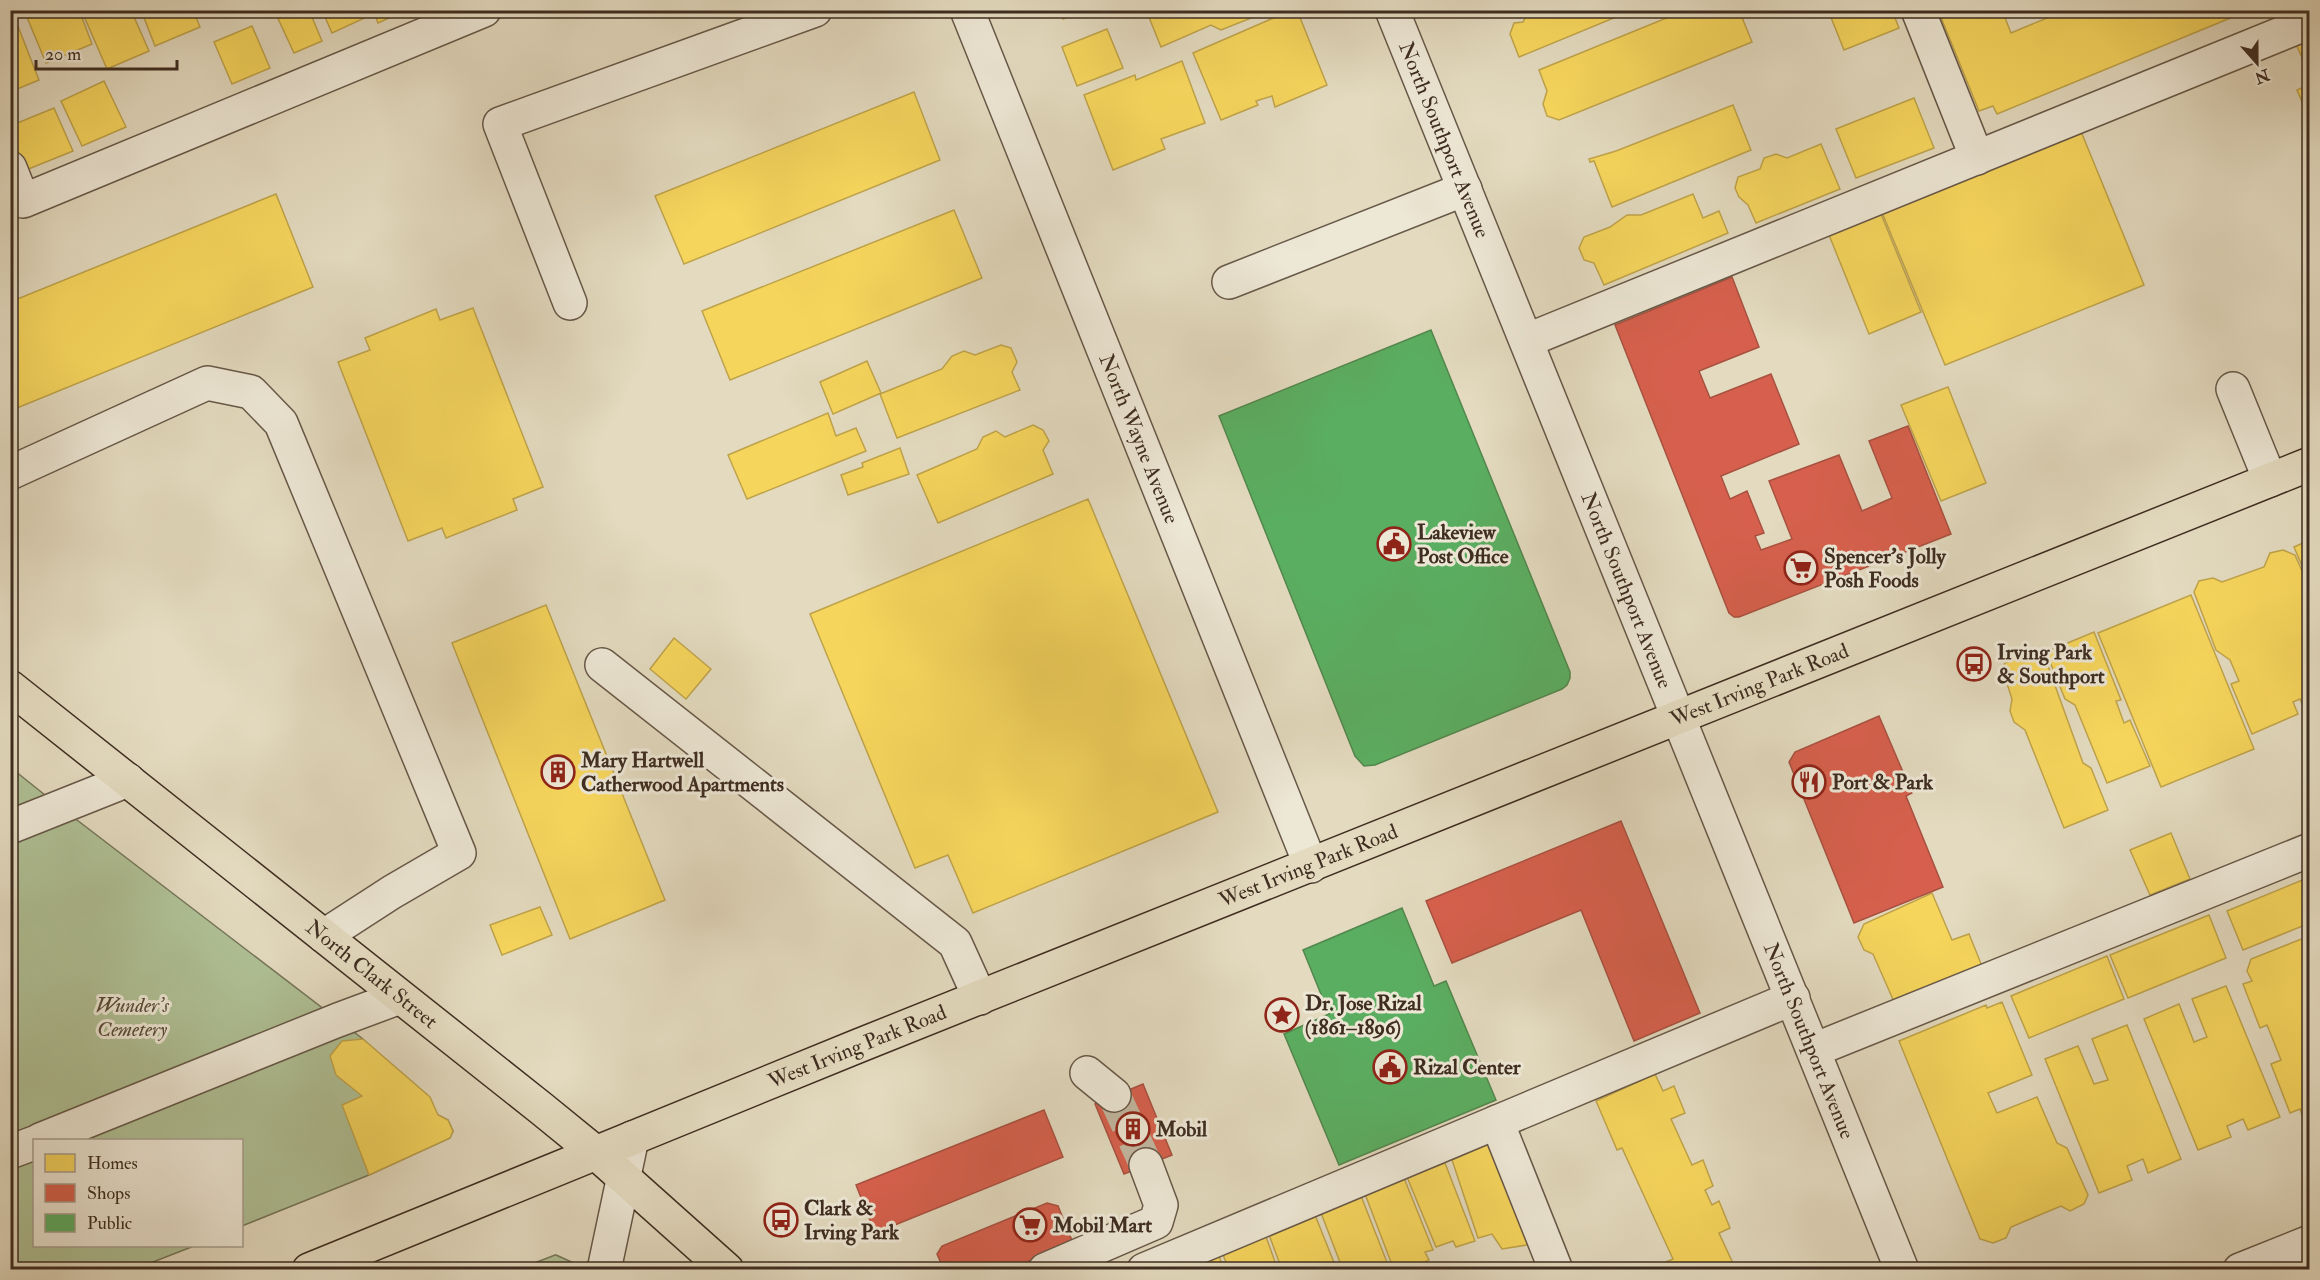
<svg xmlns="http://www.w3.org/2000/svg" width="2320" height="1280" viewBox="0 0 2320 1280" font-family="'IM FELL Double Pica',serif">
<style>
.green{fill:#afc095;stroke:#76765a;stroke-width:1.5}
.homes{fill:#f6d55c;stroke:#bfa34a;stroke-width:1.5}
.shops{fill:#d6604d;stroke:#a85140;stroke-width:1.5}
.public{fill:#5aae61;stroke:#52874e;stroke-width:1.5}
.lines{fill:none;stroke-linecap:round;stroke-linejoin:round}
.minor-tunnel{stroke:#c2b79f;stroke-width:33;stroke-dasharray:33 16;stroke-linecap:butt}
.minor-casing{stroke:#675848;stroke-width:36}
.major-casing{stroke:#3e2d20;stroke-width:36}
.minor{stroke:#ede7d5;stroke-width:33}
.major{stroke:#e3dabf;stroke-width:33}
.labels{text-anchor:middle;dominant-baseline:central;stroke-width:6;stroke-linejoin:round;paint-order:stroke}
.street-label{font-size:21px;fill:#3e2d20;stroke:#ede7d5}
.poi-label{font-size:21px;font-weight:bold;fill:#3e2d20;stroke:#ede7d5;text-anchor:start}
.park-label{font-size:21px;font-style:italic;fill:#554a37;stroke:#ede7d5}
</style>
<rect width="100%" height="100%" fill="#e3dabf"/>
<filter id="stains"><feTurbulence type="fractalNoise" baseFrequency=".00333" numOctaves="4"/><feColorMatrix values="0 0 0 0 .2 0 0 0 0 .09 0 0 0 0 .02 0 0 0 .5 -.17"/></filter>
<radialGradient id="worn" r=".72"><stop offset=".6" stop-color="#630" stop-opacity="0"/><stop offset="1" stop-color="#630" stop-opacity=".3"/></radialGradient>
<g class="green">
<polygon points="10,767 60,807 363,1039 438,1115 448,1120 453,1131 450,1138 369,1175 242,1226 242,1140 34,1140 34,1246 194,1246 135,1269 11,1269"/>
<polygon points="556,1255 587,1269 519,1269 555,1255"/>
</g>
<g class="homes">
<polygon points="10,10 15,10 14,16 39,80 10,92"/>
<polygon points="24,10 79,10 92,44 46,63"/>
<polygon points="79,10 131,10 149,51 107,69 83,14 81,16"/>
<polygon points="141,10 193,10 200,27 155,46"/>
<polygon points="274,10 309,10 322,41 294,53"/>
<polygon points="322,10 366,10 369,16 332,33"/>
<polygon points="373,10 407,10 378,23"/>
<polygon points="1059,10 1085,10 1063,19"/>
<polygon points="1146,10 1269,10 1269,11 1221,30 1211,25 1161,47"/>
<polygon points="1292,10 1297,10 1327,85 1275,107 1272,96 1256,101 1258,105 1221,120 1193,53"/>
<polygon points="1529,10 1633,10 1519,57 1510,34 1514,23 1523,22"/>
<polygon points="1686,10 1739,10 1752,42 1559,120 1547,116 1543,104 1547,91 1539,70"/>
<polygon points="1828,10 1892,10 1899,28 1844,50"/>
<polygon points="1938,10 2002,10 2011,33 2066,10 2250,10 1997,114 1993,106 1979,111"/>
<polygon points="252,26 270,68 232,84 214,42"/>
<polygon points="1107,29 1123,68 1077,86 1062,47"/>
<polygon points="2310,36 2310,75 2295,42"/>
<polygon points="1182,61 1205,123 1161,139 1165,149 1113,170 1084,95 1135,75 1136,80"/>
<polygon points="104,81 126,127 82,146 61,101"/>
<polygon points="2310,84 2310,120 2297,90"/>
<polygon points="914,92 940,160 684,264 655,196"/>
<polygon points="1914,98 1934,148 1856,178 1836,129"/>
<polygon points="1733,105 1751,150 1612,207 1594,161 1590,162 1589,159 1616,151"/>
<polygon points="54,108 73,151 26,170 10,134 10,126"/>
<polygon points="2080,129 2144,285 1945,365 1881,210"/>
<polygon points="1821,144 1840,189 1756,223 1748,205 1739,197 1735,188 1738,177 1760,169 1764,158 1776,154 1787,158"/>
<polygon points="276,194 313,287 17,408 10,393 10,302"/>
<polygon points="1693,194 1703,218 1719,211 1728,233 1604,285 1594,263 1584,260 1579,248 1584,237 1610,227 1627,215 1641,215"/>
<polygon points="954,210 982,278 730,380 702,311"/>
<polygon points="1881,214 1921,312 1869,334 1829,235"/>
<polygon points="473,308 543,487 513,499 517,510 446,538 442,528 408,541 338,362 370,350 365,338 436,309 440,320"/>
<polygon points="1001,345 1011,348 1017,362 1012,372 1020,390 897,438 880,394 942,369 952,356 964,351 975,355"/>
<polygon points="867,361 881,393 833,414 820,382"/>
<polygon points="1948,387 1986,483 1941,501 1901,405"/>
<polygon points="828,413 836,436 856,428 866,451 747,499 728,455"/>
<polygon points="1033,425 1043,430 1049,441 1043,450 1053,474 938,523 917,475 977,449 983,437 996,431 1005,437"/>
<polygon points="900,448 909,474 848,495 841,475 863,467 862,463"/>
<polygon points="1088,499 1218,812 973,913 948,855 915,868 810,614"/>
<polygon points="2310,540 2310,585 2294,547"/>
<polygon points="2283,550 2295,555 2310,589 2310,709 2305,711 2300,699 2293,702 2298,714 2252,734 2231,684 2239,681 2230,660 2216,650 2194,592 2199,581 2213,578 2222,582 2264,567 2270,553"/>
<polygon points="2191,595 2254,749 2161,787 2098,633"/>
<polygon points="546,605 665,900 570,939 452,643"/>
<polygon points="2094,632 2121,700 2116,701 2124,723 2130,720 2150,766 2107,783 2075,705 2065,699 2046,652"/>
<polygon points="674,638 711,669 686,699 650,669"/>
<polygon points="2044,655 2083,763 2091,768 2108,810 2064,828 2025,730 2014,722 2010,711 2012,699 2002,668 2005,663 2014,659 2024,662"/>
<polygon points="2171,833 2190,879 2150,895 2130,850"/>
<polygon points="2305,879 2310,891 2310,923 2243,950 2227,911"/>
<polygon points="1932,893 1952,940 1969,934 1982,966 1895,1004 1873,954 1864,950 1858,937 1864,924"/>
<polygon points="540,907 552,935 502,955 490,925"/>
<polygon points="2209,915 2226,958 2128,998 2110,955"/>
<polygon points="2309,936 2310,1128 2307,1129 2300,1109 2290,1113 2271,1064 2281,1060 2267,1025 2260,1028 2243,984 2252,981 2247,971 2251,959"/>
<polygon points="2107,956 2124,999 2029,1038 2011,996"/>
<polygon points="2226,986 2280,1117 2248,1130 2243,1119 2227,1126 2231,1137 2198,1150 2144,1019 2179,1004 2194,1042 2207,1037 2192,999"/>
<polygon points="2002,1002 2032,1075 1988,1093 1997,1113 2037,1097 2057,1143 2067,1148 2088,1195 2084,1204 2070,1211 2061,1206 2011,1227 2006,1238 1993,1243 1980,1239 1899,1041 1986,1005 1987,1008"/>
<polygon points="2127,1025 2181,1159 2148,1173 2143,1159 2127,1166 2132,1180 2099,1193 2045,1059 2078,1046 2094,1084 2108,1080 2092,1039"/>
<polygon points="363,1039 430,1097 438,1115 448,1120 453,1131 450,1138 369,1175 342,1105 362,1096 336,1075 330,1056 342,1041"/>
<polygon points="1655,1074 1663,1091 1674,1086 1685,1113 1671,1119 1692,1165 1703,1160 1713,1186 1705,1190 1712,1205 1719,1201 1730,1228 1719,1233 1736,1270 1669,1270 1666,1262 1673,1259 1622,1148 1617,1150 1596,1101"/>
<polygon points="1491,1142 1533,1244 1502,1249 1492,1234 1478,1238 1452,1160"/>
<polygon points="1445,1163 1475,1241 1456,1247 1453,1241 1436,1247 1407,1177"/>
<polygon points="1404,1178 1433,1250 1425,1252 1429,1260 1408,1270 1394,1270 1365,1194"/>
<polygon points="1361,1196 1390,1270 1343,1270 1321,1213"/>
<polygon points="1315,1215 1337,1270 1282,1270 1268,1232"/>
<polygon points="1265,1234 1278,1270 1229,1270 1222,1252"/>
<polygon points="1218,1253 1224,1270 1179,1270"/>
</g>
<g class="shops">
<polygon points="1732,277 1759,347 1699,371 1710,398 1771,374 1799,444 1721,476 1730,499 1747,491 1764,533 1755,536 1761,550 1792,539 1769,481 1839,455 1862,511 1892,498 1869,441 1908,426 1951,534 1739,617 1734,617 1729,613 1615,325"/>
<polygon points="1879,716 1912,793 1906,796 1943,887 1854,923 1789,762 1795,752"/>
<polygon points="1621,821 1700,1013 1634,1041 1581,910 1452,963 1426,901"/>
<polygon points="1143,1084 1172,1155 1124,1174 1095,1104"/>
<polygon points="1044,1110 1063,1157 875,1233 856,1185"/>
<polygon points="1047,1203 1058,1206 1073,1243 1007,1270 944,1270 937,1254 942,1246"/>
</g>
<g class="public">
<polygon points="1431,330 1570,672 1570,678 1567,685 1562,689 1375,765 1364,766 1355,756 1219,416"/>
<polygon points="1402,908 1434,986 1446,981 1496,1100 1339,1165 1284,1034 1329,1014 1303,950"/>
</g>
<g class="lines">
<polyline class="minor-tunnel" points="1114,1095 1146,1165"/>
<defs>
<g id="minor">
<path id="s1" d="M 967,10 L 1311,866"/>
<path id="s2" d="M 1392,10 L 1902,1270"/>
<polyline points="1918,10 1977,158"/>
<polyline points="10,168 23,201 484,10"/>
<polyline points="1229,282 1465,189"/>
<polyline points="570,303 500,124 815,10"/>
<polyline points="1528,340 2310,22"/>
<polyline points="2233,389 2270,480"/>
<polyline points="10,473 207,383 251,392 281,423 459,853 392,892 324,936"/>
<polyline points="602,665 955,943 980,998"/>
<polyline points="10,827 128,780"/>
<polyline points="1814,1050 2310,850"/>
<polyline points="1087,1073 1114,1095"/>
<polyline points="1497,1122 1556,1270"/>
<polyline points="40,1140 338,1020 400,997"/>
<polyline points="10,1152 34,1143"/>
<polyline points="604,1270 632,1138"/>
<polyline points="1045,1270 1156,1222 1161,1205 1146,1165"/>
<polyline points="1144,1270 1793,998"/>
<polyline points="2240,1270 2310,1242"/>
</g>
<g id="major">
<path id="s3" d="M 10,687 L 542,1109 L 596,1153 L 727,1270"/>
<path id="s4" d="M 309,1270 L 858,1046 L 2310,464"/>
</g>
</defs>
<use href="#minor" class="minor-casing"/>
<use href="#major" class="major-casing"/>
<use href="#minor" class="minor"/>
<use href="#major" class="major"/>
</g>
<defs>
<symbol id="civic-ring" viewBox="-11 -11 22 22"><circle r="9.5" fill="#ede7d5" stroke="#8f2418" stroke-width="1.5"/><path d="M-.6-6.5H3V-4.5H.6V-3L4-1V1h2V6H-6V1h2V-1L-.6-3ZM-1.2 2.5V6h2.4V2.5Z" fill="#8f2418"/></symbol>
<symbol id="supermarket-ring" viewBox="-11 -11 22 22"><circle r="9.5" fill="#ede7d5" stroke="#8f2418" stroke-width="1.5"/><path d="M-6-5.5h2.5l.6 2H6L4.5 2H-2.5L-4.4-4H-6ZM-1.5 3.2a1.3 1.3 0 1 0 .1 0ZM3 3.2a1.3 1.3 0 1 0 .1 0Z" fill="#8f2418"/></symbol>
<symbol id="bus-ring" viewBox="-11 -11 22 22"><circle r="9.5" fill="#ede7d5" stroke="#8f2418" stroke-width="1.5"/><path d="M-5-6H5V4H4V6H2V4H-2V6H-4V4H-5ZM-3.5-4V0h7V-4ZM-3.5 1.2v1.5H-2V1.2ZM2 1.2v1.5H3.5V1.2Z" fill="#8f2418"/></symbol>
<symbol id="building-ring" viewBox="-11 -11 22 22"><circle r="9.5" fill="#ede7d5" stroke="#8f2418" stroke-width="1.5"/><path d="M-4-6H4V6H1V3H-1V6H-4ZM-2.5-4.3h1.7v1.8h-1.7ZM.8-4.3h1.7v1.8H.8ZM-2.5-1h1.7V.8h-1.7ZM.8-1h1.7V.8H.8Z" fill="#8f2418"/></symbol>
<symbol id="restaurant-ring" viewBox="-11 -11 22 22"><circle r="9.5" fill="#ede7d5" stroke="#8f2418" stroke-width="1.5"/><path d="M-5-6h1v4h1v-4h1v4h1v-4h1v5L-1.5 .5V6h-2V.5L-5-1ZM5-6V6H3V1.5H1.5Q1.5-4 5-6Z" fill="#8f2418"/></symbol>
<symbol id="sight-ring" viewBox="-11 -11 22 22"><circle r="9.5" fill="#ede7d5" stroke="#8f2418" stroke-width="1.5"/><path d="M0-6L1.8-2.2L6-1.7L2.9 1.2L3.7 5.4L0 3.3L-3.7 5.4L-2.9 1.2L-6-1.7L-1.8-2.2Z" fill="#8f2418"/></symbol>
</defs>
<g fill-rule="evenodd">
<use href="#civic-ring" x="1375" y="525" width="38" height="38"/>
<use href="#supermarket-ring" x="1782" y="549" width="38" height="38"/>
<use href="#bus-ring" x="1955" y="645" width="38" height="38"/>
<use href="#building-ring" x="539" y="753" width="38" height="38"/>
<use href="#restaurant-ring" x="1790" y="763" width="38" height="38"/>
<use href="#sight-ring" x="1263" y="996" width="38" height="38"/>
<use href="#civic-ring" x="1371" y="1048" width="38" height="38"/>
<use href="#building-ring" x="1114" y="1110" width="38" height="38"/>
<use href="#bus-ring" x="762" y="1201" width="38" height="38"/>
<use href="#supermarket-ring" x="1011" y="1206" width="38" height="38"/>
</g>
<g class="labels">
<g class="street-label">
<text stroke="none"><textPath href="#s2" startOffset="140">North Southport Avenue</textPath></text>
<text stroke="none"><textPath href="#s1" startOffset="462">North Wayne Avenue</textPath></text>
<text stroke="none"><textPath href="#s2" startOffset="626">North Southport Avenue</textPath></text>
<text stroke="none"><textPath href="#s4" startOffset="1564">West Irving Park Road</textPath></text>
<text stroke="none"><textPath href="#s4" startOffset="1078">West Irving Park Road</textPath></text>
<text stroke="none"><textPath href="#s3" startOffset="462">North Clark Street</textPath></text>
<text stroke="none"><textPath href="#s2" startOffset="1112">North Southport Avenue</textPath></text>
<text stroke="none"><textPath href="#s4" startOffset="592">West Irving Park Road</textPath></text>
</g>
<g class="poi-label">
<text x="1417" y="532">Lakeview<tspan x="1417" dy="24">Post Office</tspan></text>
<text x="1824" y="556">Spencer's Jolly<tspan x="1824" dy="24">Posh Foods</tspan></text>
<text x="1997" y="652">Irving Park<tspan x="1997" dy="24">&amp; Southport</tspan></text>
<text x="581" y="760">Mary Hartwell<tspan x="581" dy="24">Catherwood Apartments</tspan></text>
<text x="1832" y="782">Port &amp; Park</text>
<text x="1305" y="1003">Dr. Jose Rizal<tspan x="1305" dy="24">(1861–1896)</tspan></text>
<text x="1413" y="1067">Rizal Center</text>
<text x="1156" y="1129">Mobil</text>
<text x="804" y="1208">Clark &amp;<tspan x="804" dy="24">Irving Park</tspan></text>
<text x="1053" y="1225">Mobil Mart</text>
</g>
<g class="park-label">
<text x="132" y="1005">Wunder's<tspan x="132" dy="24">Cemetery</tspan></text>
</g>
</g>
<rect width="2320" height="1280" fill="none" stroke="#e3dabf" stroke-width="36"/>
<rect x="12" y="12" width="2296" height="1256" fill="none" stroke="#3e2d20" stroke-width="3"/>
<rect x="18" y="18" width="2284" height="1244" fill="none" stroke="#3e2d20" stroke-width="1.5"/>
<rect x="33" y="1139" width="210" height="108" fill="#ede7d5" stroke="#a79d8d" stroke-width="1.5"/>
<rect x="45" y="1154" width="30" height="18" fill="#f6d55c" stroke="#a79d8d" stroke-width="1.5"/>
<text x="87" y="1169" font-size="18" fill="#3e2d20">Homes</text>
<rect x="45" y="1184" width="30" height="18" fill="#d6604d" stroke="#a79d8d" stroke-width="1.5"/>
<text x="87" y="1199" font-size="18" fill="#3e2d20">Shops</text>
<rect x="45" y="1214" width="30" height="18" fill="#5aae61" stroke="#a79d8d" stroke-width="1.5"/>
<text x="87" y="1229" font-size="18" fill="#3e2d20">Public</text>
<g transform="translate(2257 63) rotate(159)" stroke="#ede7d5" stroke-width="4.5" paint-order="stroke">
<path d="M0-4.5L10 22L0 15L-10 22Z" fill="#3e2d20"/>
<text y="-9" font-size="16" font-weight="bold" text-anchor="middle" fill="#3e2d20">N</text>
</g>
<path d="M36 60v9h141v-9" fill="none" stroke="#3e2d20" stroke-width="3"/>
<text x="45" y="60" font-size="18" fill="#3e2d20" stroke="#ede7d5" stroke-width="4.5" paint-order="stroke">20 m</text>
<rect width="100%" height="100%" filter="url(#stains)"/>
<rect width="100%" height="100%" fill="url(#worn)"/>
</svg>
